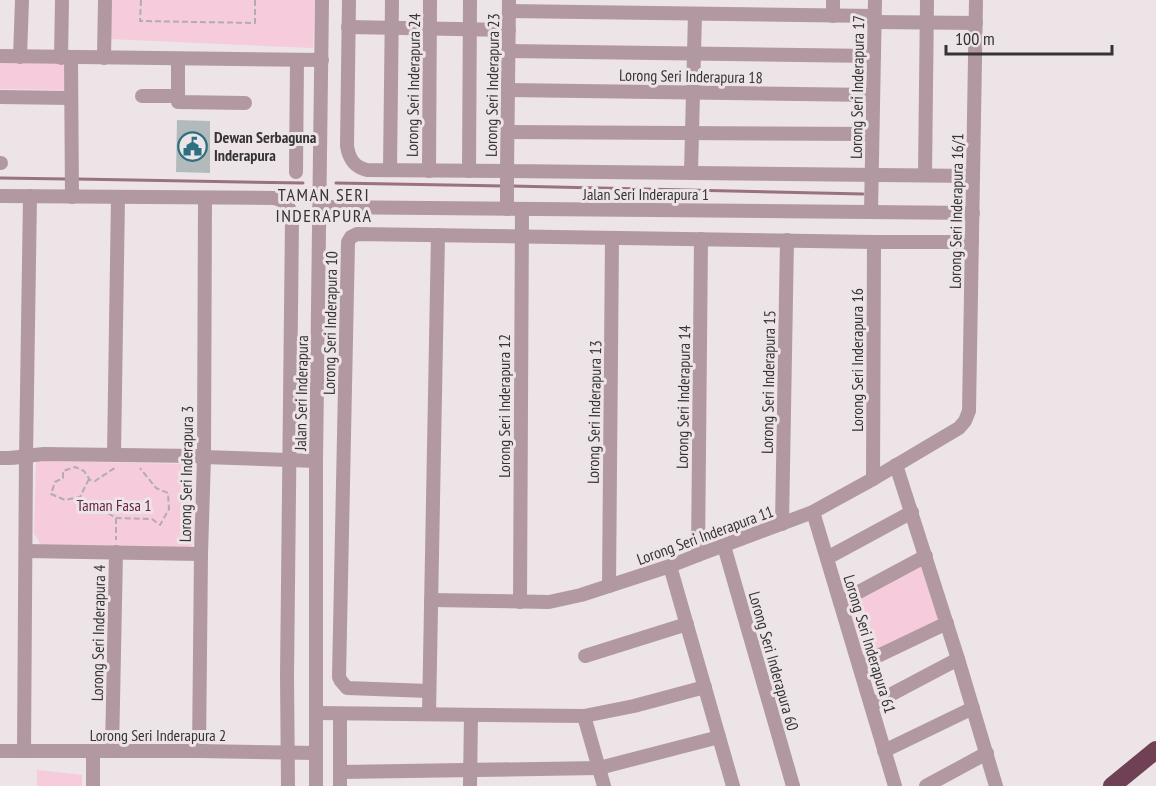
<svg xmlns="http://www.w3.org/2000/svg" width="1156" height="786" viewBox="0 0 1156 786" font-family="'PT Sans Narrow',sans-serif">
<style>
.green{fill:#f6cbdb}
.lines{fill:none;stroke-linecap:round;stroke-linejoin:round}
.stream{stroke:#997180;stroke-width:3}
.building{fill:#b2babc}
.path{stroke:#b3acaf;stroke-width:2;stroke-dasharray:6 3;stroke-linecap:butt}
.minor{stroke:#b298a1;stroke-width:14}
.highway{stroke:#704054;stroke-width:18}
.labels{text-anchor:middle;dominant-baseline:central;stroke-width:6;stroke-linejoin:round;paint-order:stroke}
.street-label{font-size:16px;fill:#363334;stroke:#ece4e7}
.poi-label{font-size:16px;font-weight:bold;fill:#363334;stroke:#ece4e7;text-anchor:start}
.park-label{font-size:16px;fill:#662342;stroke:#ece4e7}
.neighbourhood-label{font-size:18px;letter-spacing:1.5px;fill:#363334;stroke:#ece4e7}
</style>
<rect width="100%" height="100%" fill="#ece4e7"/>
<g class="green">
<polygon points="111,0 315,0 313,48 109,39"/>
<polygon points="0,60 73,63 71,90 0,89"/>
<polygon points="36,461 194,464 195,541 189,548 41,545 34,533"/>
<polygon points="926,556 947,623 859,665 840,602"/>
<polygon points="37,770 82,775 82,786 37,786"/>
</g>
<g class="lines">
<g class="stream">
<polyline points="0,178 67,179"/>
<polyline points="77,179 303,183"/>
<polyline points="336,183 504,186"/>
<polyline points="511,186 863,194"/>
</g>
</g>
<polygon class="building" points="177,120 210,121 210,173 176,172"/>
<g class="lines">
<g class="path">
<polyline points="141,0 140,21 255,23 255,0"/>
<polyline points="89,479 80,497 65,500 51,494 55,482 63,478 63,471 75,467 84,471 90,480 95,481 116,467"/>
<polyline points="80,497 85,502 88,510 108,513 116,518 152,519 160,525 169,509 168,493 156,488 140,468"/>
<polyline points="116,518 116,540"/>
</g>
<g class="minor">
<path d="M 349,0 L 347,146 C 349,159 354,167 367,170 L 507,171 L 507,209"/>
<polyline points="509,0 507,171 973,176"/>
<polyline points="509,11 874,16"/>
<polyline points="833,16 833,0"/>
<polyline points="874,22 976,23"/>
<polyline points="348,27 509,30"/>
<polyline points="509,51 874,56"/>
<polyline points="0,56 322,60"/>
<polyline points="20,57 22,0"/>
<polyline points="61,58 62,0"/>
<polyline points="71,58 72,197"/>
<polyline points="104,58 105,0"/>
<polyline points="178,59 178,102 245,103"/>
<polyline points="508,90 873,95"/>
<polyline points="142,96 177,96"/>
<polyline points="0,97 71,98"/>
<polyline points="508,132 872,134"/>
<polyline points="0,163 1,163"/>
<polyline points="390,170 392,0"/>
<polyline points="429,171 430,0"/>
<polyline points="469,171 470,0"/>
<polyline points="296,172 297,60"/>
<polyline points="691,172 695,14"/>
<polyline points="925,175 927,0"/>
<path d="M 0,196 L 274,198 C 287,201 290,207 292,219 L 287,676 L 288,786"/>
<polyline points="320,207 973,213"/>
<polyline points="871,212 875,0"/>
<polyline points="114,455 118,197"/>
<path d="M 0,458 C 15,459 29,455 44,454 L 195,456 L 204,457 L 316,461"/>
<polyline points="896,465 958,659 996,786"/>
<polyline points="873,479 874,242"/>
<polyline points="813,512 895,786"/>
<polyline points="782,524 787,240"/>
<polyline points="724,546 793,786"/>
<polyline points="26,551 201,554"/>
<polyline points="698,555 701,239"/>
<polyline points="827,558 912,512"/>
<polyline points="670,566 733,786"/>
<polyline points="609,586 612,238"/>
<polyline points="431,600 549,602 581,595 670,566 698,555 813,512 873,479 959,428 965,421 969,411 976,0"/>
<polyline points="520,602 522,210"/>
<polyline points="840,602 926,556"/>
<polyline points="585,656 687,624"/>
<polyline points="859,665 947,623"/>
<polyline points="429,691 347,688 341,681 339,677 348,242 351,237 357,234 874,242 972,242"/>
<polyline points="871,705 958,659"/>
<polyline points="317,713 584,716 634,706 705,687"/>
<polyline points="429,714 438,235"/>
<polyline points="584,716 604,786"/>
<polyline points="0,751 199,751 316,753"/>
<polyline points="24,751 26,457 30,196"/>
<polyline points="93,751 93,786"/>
<polyline points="112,751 116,552"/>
<polyline points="199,751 201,554 204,457 205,198"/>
<polyline points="884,751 973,708"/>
<polyline points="340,772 599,768 719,737"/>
<polyline points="316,786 316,461 322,0"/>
<polyline points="340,786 340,714"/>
<polyline points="470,786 471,715"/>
<polyline points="926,786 987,753"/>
</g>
<polyline class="highway" points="1112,786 1156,750"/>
</g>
<defs>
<symbol id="civic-ring" viewBox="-11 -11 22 22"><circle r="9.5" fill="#ece4e7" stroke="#2d7081" stroke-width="1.5"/><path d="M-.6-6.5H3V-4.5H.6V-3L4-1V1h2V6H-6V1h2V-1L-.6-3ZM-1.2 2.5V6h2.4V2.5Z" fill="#2d7081"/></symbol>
</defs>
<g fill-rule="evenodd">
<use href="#civic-ring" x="176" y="130" width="33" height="33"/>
</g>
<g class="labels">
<g class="street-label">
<text transform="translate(691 76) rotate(1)">Lorong Seri Inderapura 18</text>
<text transform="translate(413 85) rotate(-89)">Lorong Seri Inderapura 24</text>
<text transform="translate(492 85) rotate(-89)">Lorong Seri Inderapura 23</text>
<text transform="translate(857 87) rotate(-89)">Lorong Seri Inderapura 17</text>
<text x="646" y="194">Jalan Seri Inderapura 1</text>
<text transform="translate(956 211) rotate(-89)">Lorong Seri Inderapura 16/1</text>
<text transform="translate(330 323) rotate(-89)">Lorong Seri Inderapura 10</text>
<text transform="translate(857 360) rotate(-90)">Lorong Seri Inderapura 16</text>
<text transform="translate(768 382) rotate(-89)">Lorong Seri Inderapura 15</text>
<text transform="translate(301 393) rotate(-89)">Jalan Seri Inderapura</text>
<text transform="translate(683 397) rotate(-89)">Lorong Seri Inderapura 14</text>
<text transform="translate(504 406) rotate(-90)">Lorong Seri Inderapura 12</text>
<text transform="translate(594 412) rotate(-89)">Lorong Seri Inderapura 13</text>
<text transform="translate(186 474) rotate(-89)">Lorong Seri Inderapura 3</text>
<text transform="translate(705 535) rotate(-20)">Lorong Seri Inderapura 11</text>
<text transform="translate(98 633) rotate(-89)">Lorong Seri Inderapura 4</text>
<text transform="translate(870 644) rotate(73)">Lorong Seri Inderapura 61</text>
<text transform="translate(774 661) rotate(74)">Lorong Seri Inderapura 60</text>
<text x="158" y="735">Lorong Seri Inderapura 2</text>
</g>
<g class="poi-label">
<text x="214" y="137">Dewan Serbaguna<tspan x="214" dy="18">Inderapura</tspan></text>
</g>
<g class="park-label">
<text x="114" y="505">Taman Fasa 1</text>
</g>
<g class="neighbourhood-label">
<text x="324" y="194">TAMAN SERI<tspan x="324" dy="21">INDERAPURA</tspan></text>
</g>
</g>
<path d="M946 45v9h166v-9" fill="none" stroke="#363334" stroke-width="3"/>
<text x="955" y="45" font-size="18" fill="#363334" stroke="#ece4e7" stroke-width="4.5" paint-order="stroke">100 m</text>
</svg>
